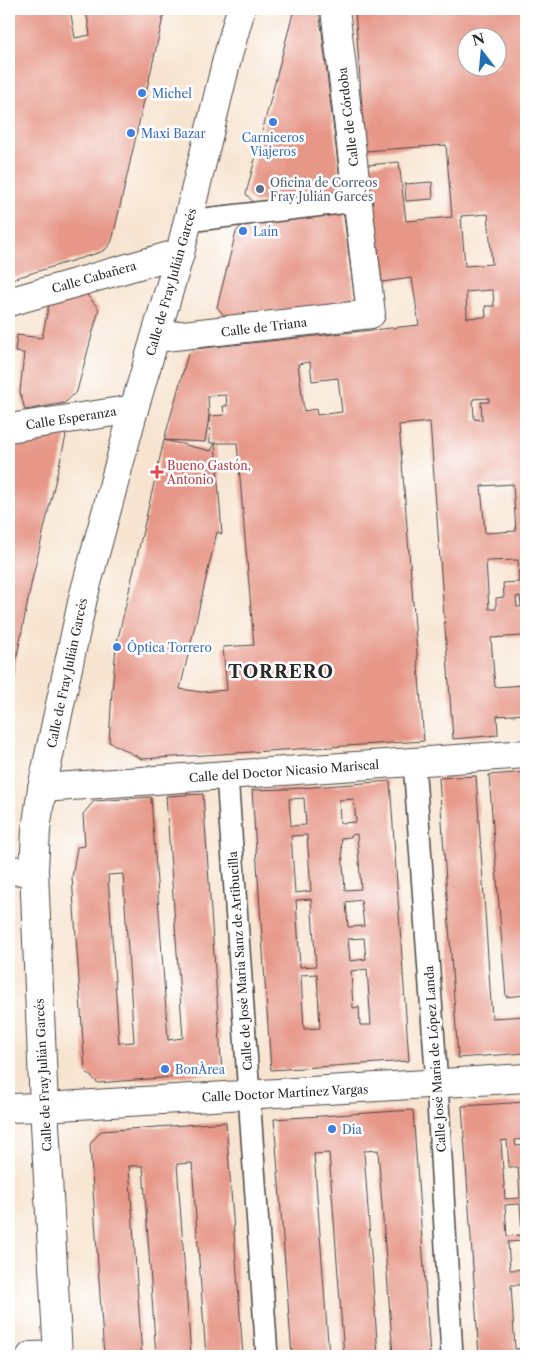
<svg xmlns="http://www.w3.org/2000/svg" width="535" height="1365" viewBox="0 0 535 1365" font-family="'Libre Caslon Text',serif">
<style>
.building{fill:#e69788;fill-rule:evenodd}
.lines{fill:none;stroke-linecap:round;stroke-linejoin:round}
.pedestrian-casing{stroke:#4a4744;stroke-width:24}
.minor-casing{stroke:#4a4744;stroke-width:30}
.primary-casing{stroke:#4a4744;stroke-width:30}
.pedestrian{stroke:#fff;stroke-width:21}
.minor{stroke:#fff;stroke-width:28}
.primary{stroke:#fff;stroke-width:28}
.shop-dot{fill:#3f7fe0;stroke:#fff;stroke-width:2}
.service-dot{fill:#5c6f8a;stroke:#fff;stroke-width:2}
.health-dot{fill:#e0444e;stroke:#fff;stroke-width:2}
.labels{text-anchor:middle;dominant-baseline:central;stroke-width:5;stroke-linejoin:round;paint-order:stroke}
.shop-label{font-size:12px;fill:#366cbe;stroke:#fff;text-anchor:start}
.street-label{font-size:12px;fill:#2b2b2b;stroke:#fff}
.service-label{font-size:12px;fill:#4e5e75;stroke:#fff;text-anchor:start}
.health-label{font-size:12px;fill:#be3a42;stroke:#fff;text-anchor:start}
.district-label{font-size:18px;font-weight:bold;letter-spacing:1px;fill:#2b2b2b;stroke:#fff}
</style>
<rect width="100%" height="100%" fill="#fff"/>
<filter id="ink" filterUnits="userSpaceOnUse"><feTurbulence type="fractalNoise" baseFrequency=".02" numOctaves="2"/><feDisplacementMap in="SourceGraphic" scale="10" xChannelSelector="R" yChannelSelector="G"/><feConvolveMatrix kernelMatrix="1 2 1 2 8 2 1 2 1" color-interpolation-filters="sRGB"/></filter>
<filter id="wash" filterUnits="userSpaceOnUse"><feTurbulence type="fractalNoise" baseFrequency=".0096" numOctaves="4" result="noise"/><feDisplacementMap in="SourceGraphic" scale="20" xChannelSelector="R" yChannelSelector="G"/><feGaussianBlur stdDeviation="1.12" result="paint"/><feColorMatrix in="noise" values="0 0 0 0 0 0 0 0 0 0 0 0 0 0 0 0 0 1.4 0 .05"/><feComposite in="paint" operator="in"/></filter>
<g filter="url(#wash)">
<rect width="100%" height="100%" fill="#f7e4d0"/>
<g id="blocks">
<g class="building">
<polygon points="9,9 70,9 75,38 90,35 86,9 165,9 113,237 111,243 106,249 101,252 9,280"/>
<polygon points="294,9 319,9 341,188 333,197 254,203 246,194"/>
<path d="M 355,9 L 522,9 L 526,66 L 526,671 L 525,671 L 522,636 L 491,638 L 495,687 L 526,685 L 526,714 L 497,716 L 498,735 L 453,739 L 430,422 L 399,425 L 424,741 L 142,759 L 109,742 L 112,691 L 116,647 L 164,440 L 211,451 L 215,443 L 210,443 L 209,416 L 224,415 L 223,406 L 227,406 L 226,395 L 208,396 L 209,416 L 205,442 L 164,440 L 188,354 L 195,349 L 419,325 L 412,278 L 382,282 L 367,165 L 399,162 L 406,221 L 452,217 L 446,145 L 365,151 ZM 468,38 L 498,38 L 498,68 L 468,68 ZM 488,214 L 492,264 L 465,266 L 461,216 ZM 491,290 L 493,291 L 494,306 L 485,306 L 486,317 L 467,318 L 466,292 ZM 310,362 L 312,381 L 338,378 L 342,412 L 317,415 L 316,409 L 304,411 L 298,364 ZM 489,398 L 489,402 L 481,402 L 482,420 L 474,419 L 473,399 ZM 215,443 L 237,443 L 254,645 L 223,647 L 227,690 L 201,692 L 180,689 L 217,532 L 222,534 ZM 513,484 L 516,531 L 485,533 L 481,486 ZM 518,560 L 519,582 L 503,583 L 504,597 L 496,598 L 496,609 L 489,609 L 486,561 ZM 520,596 L 521,607 L 517,607 L 516,597 Z"/>
<polygon points="432,182 433,199 406,201 405,184"/>
<polygon points="343,208 355,302 225,317 217,307 236,232 244,223"/>
<polygon points="86,294 99,309 77,391 65,403 25,410 20,392 24,353 15,352 17,335 42,338 49,304"/>
<polygon points="58,428 66,436 32,580 9,696 9,511 11,500 9,500 9,436"/>
<polygon points="526,772 526,995 506,997 489,775"/>
<polygon points="476,776 492,1018 526,1016 526,1053 458,1058 439,778"/>
<path d="M 390,781 L 409,1061 L 271,1070 L 252,790 L 288,789 ZM 304,798 L 306,825 L 291,826 L 289,799 ZM 354,799 L 356,822 L 340,823 L 339,800 ZM 357,834 L 361,889 L 345,890 L 341,838 L 351,837 L 351,835 ZM 307,835 L 311,891 L 295,893 L 291,836 ZM 311,899 L 316,966 L 300,967 L 296,900 ZM 361,900 L 364,926 L 348,927 L 346,902 ZM 364,938 L 366,959 L 350,961 L 348,939 ZM 367,969 L 371,1025 L 360,1025 L 359,1007 L 353,1008 L 351,971 ZM 317,974 L 320,1028 L 304,1029 L 301,975 Z"/>
<path d="M 203,794 L 222,1073 L 98,1083 L 85,1071 L 72,877 L 77,847 L 85,846 L 83,814 L 94,801 L 151,797 L 168,1040 L 183,1038 L 166,796 ZM 123,874 L 134,1042 L 119,1043 L 108,875 Z"/>
<path d="M 526,1102 L 526,1139 L 515,1140 L 516,1146 L 526,1145 L 526,1269 L 525,1269 L 523,1241 L 508,1242 L 510,1270 L 526,1269 L 526,1285 L 511,1285 L 515,1349 L 526,1348 L 526,1356 L 479,1356 L 462,1106 ZM 507,1140 L 509,1167 L 518,1167 L 520,1198 L 505,1199 L 501,1141 ZM 520,1204 L 522,1235 L 507,1236 L 505,1205 Z"/>
<polygon points="413,1110 430,1356 393,1356 378,1150 364,1151 378,1356 344,1356 329,1153 314,1154 329,1356 292,1356 274,1119"/>
<polygon points="226,1122 243,1356 206,1356 192,1163 177,1164 191,1356 156,1356 143,1166 129,1166 142,1356 104,1356 90,1144 101,1131"/>
</g>
</g>
</g>
<g filter="url(#ink)">
<use href="#blocks" fill-opacity="0" stroke="#4a4744" stroke-width="1"/>
<g class="lines">
<defs>
<g id="pedestrian">
<polyline points="188,221 357,201"/>
<polyline points="414,762 437,1084 452,1356"/>
<polyline points="227,775 267,1356"/>
</g>
<g id="minor">
<polyline points="9,302 180,253"/>
<polyline points="156,338 371,314 335,9"/>
<polyline points="9,428 134,409"/>
<polyline points="42,788 526,754"/>
<polyline points="9,871 34,870"/>
<polyline points="9,1108 44,1107 526,1078"/>
<polyline points="31,1356 58,1355"/>
</g>
<polyline id="primary" points="58,1356 44,1107 34,870 36,830 42,788 83,598 134,409 180,253 227,59 241,9"/>
</defs>
<use href="#pedestrian" class="pedestrian-casing"/>
<use href="#minor" class="minor-casing"/>
<use href="#primary" class="primary-casing"/>
<use href="#pedestrian" class="pedestrian"/>
<use href="#minor" class="minor"/>
<use href="#primary" class="primary"/>
</g>
</g>
<g class="shop-dot">
<circle cx="142" cy="93" r="5"/>
<circle cx="273" cy="122" r="5"/>
<circle cx="131" cy="133" r="5"/>
<circle cx="243" cy="231" r="5"/>
<circle cx="117" cy="647" r="5"/>
<circle cx="165" cy="1069" r="5"/>
<circle cx="332" cy="1129" r="5"/>
</g>
<circle class="service-dot" cx="260" cy="189" r="5"/>
<path class="health-dot" d="M154.5 464.5h5v5h5v5h-5v5h-5v-5h-5v-5h5z"/>
<g class="labels">
<g class="shop-label">
<text x="152" y="93">Michel</text>
<text x="141" y="133">Maxi Bazar</text>
<text x="273" y="137" text-anchor="middle">Carniceros<tspan x="273" dy="14">Viajeros</tspan></text>
<text x="253" y="231">Laín</text>
<text x="127" y="647">Óptica Torrero</text>
<text x="175" y="1069">BonÀrea</text>
<text x="342" y="1129">Dia</text>
</g>
<g class="street-label">
<text transform="translate(348 117) rotate(-97)">Calle de Córdoba</text>
<text transform="translate(94 277) rotate(-16)">Calle Cabañera</text>
<text transform="translate(171 282) rotate(-74)">Calle de Fray Julián Garcés</text>
<text transform="translate(264 327) rotate(-7)">Calle de Triana</text>
<text transform="translate(71 418) rotate(-9)">Calle Esperanza</text>
<text transform="translate(67 673) rotate(-78)">Calle de Fray Julián Garcés</text>
<text transform="translate(284 771) rotate(-4)">Calle del Doctor Nicasio Mariscal</text>
<text transform="translate(240 961) rotate(-94)">Calle de José María Sanz de Artibucilla</text>
<text transform="translate(435 1059) rotate(-94)">Calle José María de López Landa</text>
<text transform="translate(43 1075) rotate(-93)">Calle de Fray Julián Garcés</text>
<text transform="translate(285 1093) rotate(-3)">Calle Doctor Martínez Vargas</text>
</g>
<g class="service-label">
<text x="270" y="182">Oficina de Correos<tspan x="270" dy="14">Fray Julián Garcés</tspan></text>
</g>
<g class="health-label">
<text x="167" y="465">Bueno Gastón,<tspan x="167" dy="14">Antonio</tspan></text>
</g>
<g class="district-label">
<text x="281" y="672">TORRERO</text>
</g>
</g>
<rect width="535" height="1365" fill="none" stroke="#fff" stroke-width="30"/>
<g transform="translate(482 52) rotate(344)"><circle r="24" fill="#ffffff" stroke="#aaaaaa"/>
<path d="M0-4L9 19L0 12L-9 19Z" fill="#1f6fb2"/>
<text y="-8" font-size="14" font-weight="bold" text-anchor="middle" fill="#2b2b2b">N</text>
</g>
</svg>
